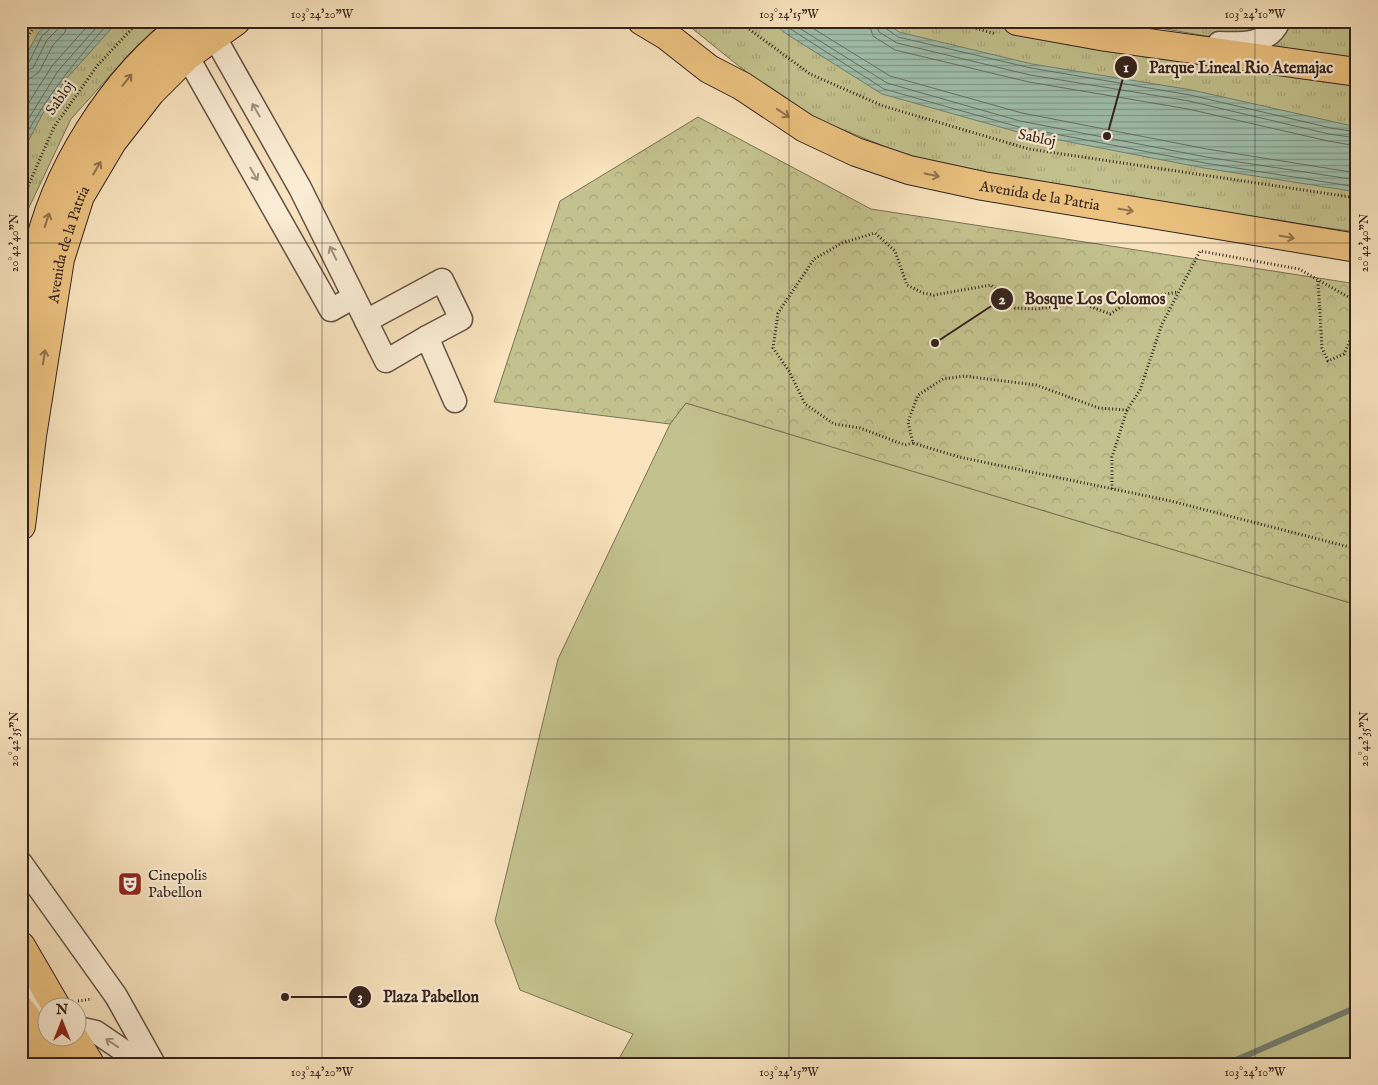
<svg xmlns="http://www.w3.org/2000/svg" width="1378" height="1085" viewBox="0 0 1378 1085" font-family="'IM FELL English',serif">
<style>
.grass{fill:#c3c28e;stroke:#7b7255}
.forest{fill:url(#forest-crowns);stroke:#7b7255}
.park{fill:url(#park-tufts);stroke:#7b7255}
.water{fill:url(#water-rules);stroke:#748072}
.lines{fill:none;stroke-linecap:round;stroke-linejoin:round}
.shore{stroke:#697064;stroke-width:1}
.stream{stroke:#748072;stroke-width:6}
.minor-casing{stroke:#645245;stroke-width:25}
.major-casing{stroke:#33221c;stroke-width:30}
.path{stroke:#33221c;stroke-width:3;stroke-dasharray:1 2.5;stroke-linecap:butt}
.minor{stroke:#fbedd5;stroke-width:22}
.major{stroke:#ecc280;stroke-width:28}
.oneway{stroke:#90724e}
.oneway2{stroke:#a19282}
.ticks{fill:none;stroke:#33221c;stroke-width:1;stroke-opacity:0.45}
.labels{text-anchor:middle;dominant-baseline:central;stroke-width:4.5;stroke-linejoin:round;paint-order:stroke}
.street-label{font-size:15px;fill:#33221c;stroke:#fbedd5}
.poi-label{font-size:15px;fill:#33221c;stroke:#fbedd5;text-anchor:start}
.leader{fill:none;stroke:#33221c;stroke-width:2}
.callout-dot{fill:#33221c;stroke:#fbedd5;stroke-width:2}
.mark-label{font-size:15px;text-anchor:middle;font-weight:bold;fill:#fff}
.callout-label{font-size:16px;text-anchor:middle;font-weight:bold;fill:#33221c;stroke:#fbedd5;stroke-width:4.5;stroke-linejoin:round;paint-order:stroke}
.neatline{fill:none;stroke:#33221c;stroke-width:2}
.ticks-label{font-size:12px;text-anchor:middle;fill:#33221c}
</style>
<defs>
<pattern id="forest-crowns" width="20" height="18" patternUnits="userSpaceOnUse" patternTransform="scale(1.25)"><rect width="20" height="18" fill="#c3c28e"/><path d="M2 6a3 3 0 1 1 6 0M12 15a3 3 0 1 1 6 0" fill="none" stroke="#a8a67a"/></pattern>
<pattern id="park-tufts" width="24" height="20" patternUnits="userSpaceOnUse" patternTransform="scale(1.25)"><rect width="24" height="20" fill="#c3c28e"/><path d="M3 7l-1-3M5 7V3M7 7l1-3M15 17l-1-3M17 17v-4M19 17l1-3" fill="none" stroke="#a8a67a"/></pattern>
<pattern id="water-rules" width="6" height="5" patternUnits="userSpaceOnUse" patternTransform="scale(1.25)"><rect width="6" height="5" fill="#9fbfac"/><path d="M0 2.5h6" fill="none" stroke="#829b8b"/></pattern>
</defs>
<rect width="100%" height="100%" fill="#f9e4bf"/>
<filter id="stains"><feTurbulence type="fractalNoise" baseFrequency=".004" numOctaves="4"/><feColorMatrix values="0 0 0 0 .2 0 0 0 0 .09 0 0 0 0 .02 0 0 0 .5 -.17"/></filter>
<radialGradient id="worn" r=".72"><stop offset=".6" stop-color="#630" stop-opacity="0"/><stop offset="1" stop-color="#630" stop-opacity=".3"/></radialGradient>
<polygon class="grass" points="686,403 1357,605 1357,1064 616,1064 633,1034 520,990 495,921 558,659 670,424"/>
<polygon class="forest" points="698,117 871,209 1357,284 1357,605 686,403 670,424 494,402 560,201"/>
<g class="park">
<polygon points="21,21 167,21 132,51 71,119 24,218 21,231"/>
<polygon points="683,21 980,21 1106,44 1357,78 1357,232 1086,195 911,157 804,114 740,67"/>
<polygon points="1119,21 1357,21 1357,62"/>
</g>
<g class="water">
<polygon points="51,21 118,21 67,78 42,115 21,155 21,65 38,33"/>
<polygon points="770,21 884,21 899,32 1032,64 1192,90 1357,127 1357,192 1204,168 1018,132 882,94 788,35"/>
</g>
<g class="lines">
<g class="shore">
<polyline points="778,21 884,89 1019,127 1205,163 1357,187"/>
<polyline points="788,21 887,83 1020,121 1206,157 1357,180"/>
<polyline points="801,21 890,76 1022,113 1207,149 1357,173"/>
<polyline points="868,21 873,36 895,50 1029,82 1188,109 1328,141 1357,146"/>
<polyline points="875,21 879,32 897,43 1030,75 1189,101 1329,134 1357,138"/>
<polyline points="882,21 884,27 898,37 1031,68 1190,95 1331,128 1357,132"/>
<polyline points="21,66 28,64 42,36 53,26 54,21"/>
<polyline points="21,73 33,68 47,40 58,29 60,21"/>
<polyline points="21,80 31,78 39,72 53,45 65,32 68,21"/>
<polyline points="21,115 52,66 92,21"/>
<polyline points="21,131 58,71 102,21"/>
<path d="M 21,144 C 47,95 74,63 110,21"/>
</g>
<polyline class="stream" points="1227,1064 1357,1007"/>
<defs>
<g id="minor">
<polyline points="214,36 300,188 386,361 427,337 455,401"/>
<path d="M 1219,43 C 1241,44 1269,45 1279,21"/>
<polyline points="187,56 331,310 354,297"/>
<polyline points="366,321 442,280 461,319 427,337"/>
<polyline points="21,863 116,996 154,1064"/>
<polyline points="21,981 40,1011"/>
<polyline points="78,1028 96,1032 143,1064"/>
</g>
<g id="major">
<path id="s1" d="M 642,21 L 667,36 L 709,69 L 742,86 L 805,128 L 856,152 L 909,170 L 983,186 L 1357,248"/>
<polyline points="1017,21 1106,37 1357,72"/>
<path d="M 24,375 C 27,340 29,304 34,270 C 49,177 113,76 189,21"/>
<path id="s2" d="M 21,526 L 32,436 L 60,259 L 80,196 L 112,142 L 151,92 L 187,56 L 236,21"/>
<polyline points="21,946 57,1008"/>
<polyline points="21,1010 60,1064"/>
<polyline points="74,1038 90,1064"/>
<polyline points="21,1047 35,1064"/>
</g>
</defs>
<use href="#minor" class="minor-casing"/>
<use href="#major" class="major-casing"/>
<g class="path">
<polyline points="738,21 810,74 883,106 1029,149 1357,198"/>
<polyline points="949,21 996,34"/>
<polyline points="21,49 37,21"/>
<polyline points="21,202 54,127 97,66 139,21"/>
<polyline points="1318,281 1322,348 1328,361 1344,354 1356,327 1357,319"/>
<polyline points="1357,302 1299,269 1200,251 1162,324 1140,390 1127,410 1099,408 1036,385 964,376 943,379 918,395 908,422 913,443 959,457 1171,501 1357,549"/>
<polyline points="913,443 905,445 860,428 834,424 805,404 789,371 773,348 778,313 814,259 842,243 875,233 895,251 907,285 923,293 934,295 991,285 1015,308 1036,309 1081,303 1110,314 1132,300 1178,292"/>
<polyline points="1112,489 1112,457 1127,410"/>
<polyline points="78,1001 92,999"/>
</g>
<use href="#minor" class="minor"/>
<use href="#major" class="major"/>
</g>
<defs><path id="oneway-shaft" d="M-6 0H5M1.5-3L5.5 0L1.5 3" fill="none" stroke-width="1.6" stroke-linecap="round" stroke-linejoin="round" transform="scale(1.25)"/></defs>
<g class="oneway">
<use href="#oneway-shaft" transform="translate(127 80) rotate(-51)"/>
<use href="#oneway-shaft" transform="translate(783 113) rotate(34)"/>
<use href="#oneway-shaft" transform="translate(97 168) rotate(-60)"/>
<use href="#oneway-shaft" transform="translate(932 175) rotate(12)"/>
<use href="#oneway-shaft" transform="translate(1126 210) rotate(9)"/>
<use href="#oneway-shaft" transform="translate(47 220) rotate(-72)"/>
<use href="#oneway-shaft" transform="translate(1287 237) rotate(9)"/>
<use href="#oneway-shaft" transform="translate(44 357) rotate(-81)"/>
</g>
<g class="oneway2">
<use href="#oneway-shaft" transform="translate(256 110) rotate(-120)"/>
<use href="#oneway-shaft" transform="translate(254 174) rotate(60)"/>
<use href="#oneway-shaft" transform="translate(333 253) rotate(-116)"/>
<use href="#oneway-shaft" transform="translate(112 1043) rotate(-146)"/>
</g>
<path class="ticks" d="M 322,21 L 322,1064M 789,21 L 789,1064M 1255,21 L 1255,1064M 21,243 L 1357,243M 21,739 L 1357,739"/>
<defs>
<symbol id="theatre-square" viewBox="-11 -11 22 22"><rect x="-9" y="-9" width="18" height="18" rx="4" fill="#8f2418" stroke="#fbedd5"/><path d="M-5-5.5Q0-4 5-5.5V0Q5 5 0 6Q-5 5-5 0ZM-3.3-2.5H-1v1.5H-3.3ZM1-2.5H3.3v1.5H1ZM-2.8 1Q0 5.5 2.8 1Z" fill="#fff"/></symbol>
</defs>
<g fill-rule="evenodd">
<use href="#theatre-square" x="116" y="870" width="28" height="28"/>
</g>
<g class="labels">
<g class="street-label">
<text transform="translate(60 98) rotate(-55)">Sabloj</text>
<text transform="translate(1037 138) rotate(12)">Sabloj</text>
<text stroke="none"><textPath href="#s1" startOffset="441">Avenida de la Patria</textPath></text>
<text stroke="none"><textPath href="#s2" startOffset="286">Avenida de la Patria</textPath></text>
</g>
<g class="poi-label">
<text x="148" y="875">Cinepolis<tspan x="148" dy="17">Pabellon</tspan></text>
</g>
</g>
<path class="leader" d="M1107 136L1126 67M935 343L1002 299M285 997L360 997"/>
<g class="callout-dot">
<circle cx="1107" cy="136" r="5"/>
<circle cx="935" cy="343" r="5"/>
<circle cx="285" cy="997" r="5"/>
<circle cx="1126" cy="67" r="12"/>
<circle cx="1002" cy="299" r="12"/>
<circle cx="360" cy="997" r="12"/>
</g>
<g class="mark-label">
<text x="1126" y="72">1</text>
<text x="1002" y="304">2</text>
<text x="360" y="1002">3</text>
</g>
<g class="callout-label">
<text x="1241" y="73">Parque Lineal Rio Atemajac</text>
<text x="1095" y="304">Bosque Los Colomos</text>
<text x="431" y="1002">Plaza Pabellon</text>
</g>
<rect width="1378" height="1085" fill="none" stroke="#f9e4bf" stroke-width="55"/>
<g transform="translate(62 1022)"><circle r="24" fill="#fbedd5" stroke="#ab9c8b"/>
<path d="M0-4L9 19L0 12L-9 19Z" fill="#8f2418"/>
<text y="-8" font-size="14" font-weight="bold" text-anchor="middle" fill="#33221c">N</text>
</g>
<rect x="28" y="28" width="1322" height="1030" class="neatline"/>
<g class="ticks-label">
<text x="322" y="18">103°24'20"W</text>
<text x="789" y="18">103°24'15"W</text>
<text x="1255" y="18">103°24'10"W</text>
<text transform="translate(14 243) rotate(-90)" y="4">20°42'40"N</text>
<text transform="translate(1364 243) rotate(-90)" y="4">20°42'40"N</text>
<text transform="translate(14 739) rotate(-90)" y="4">20°42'35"N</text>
<text transform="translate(1364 739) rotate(-90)" y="4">20°42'35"N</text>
<text x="322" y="1076">103°24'20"W</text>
<text x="789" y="1076">103°24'15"W</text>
<text x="1255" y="1076">103°24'10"W</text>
</g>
<rect width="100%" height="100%" filter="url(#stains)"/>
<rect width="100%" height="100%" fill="url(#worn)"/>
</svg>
